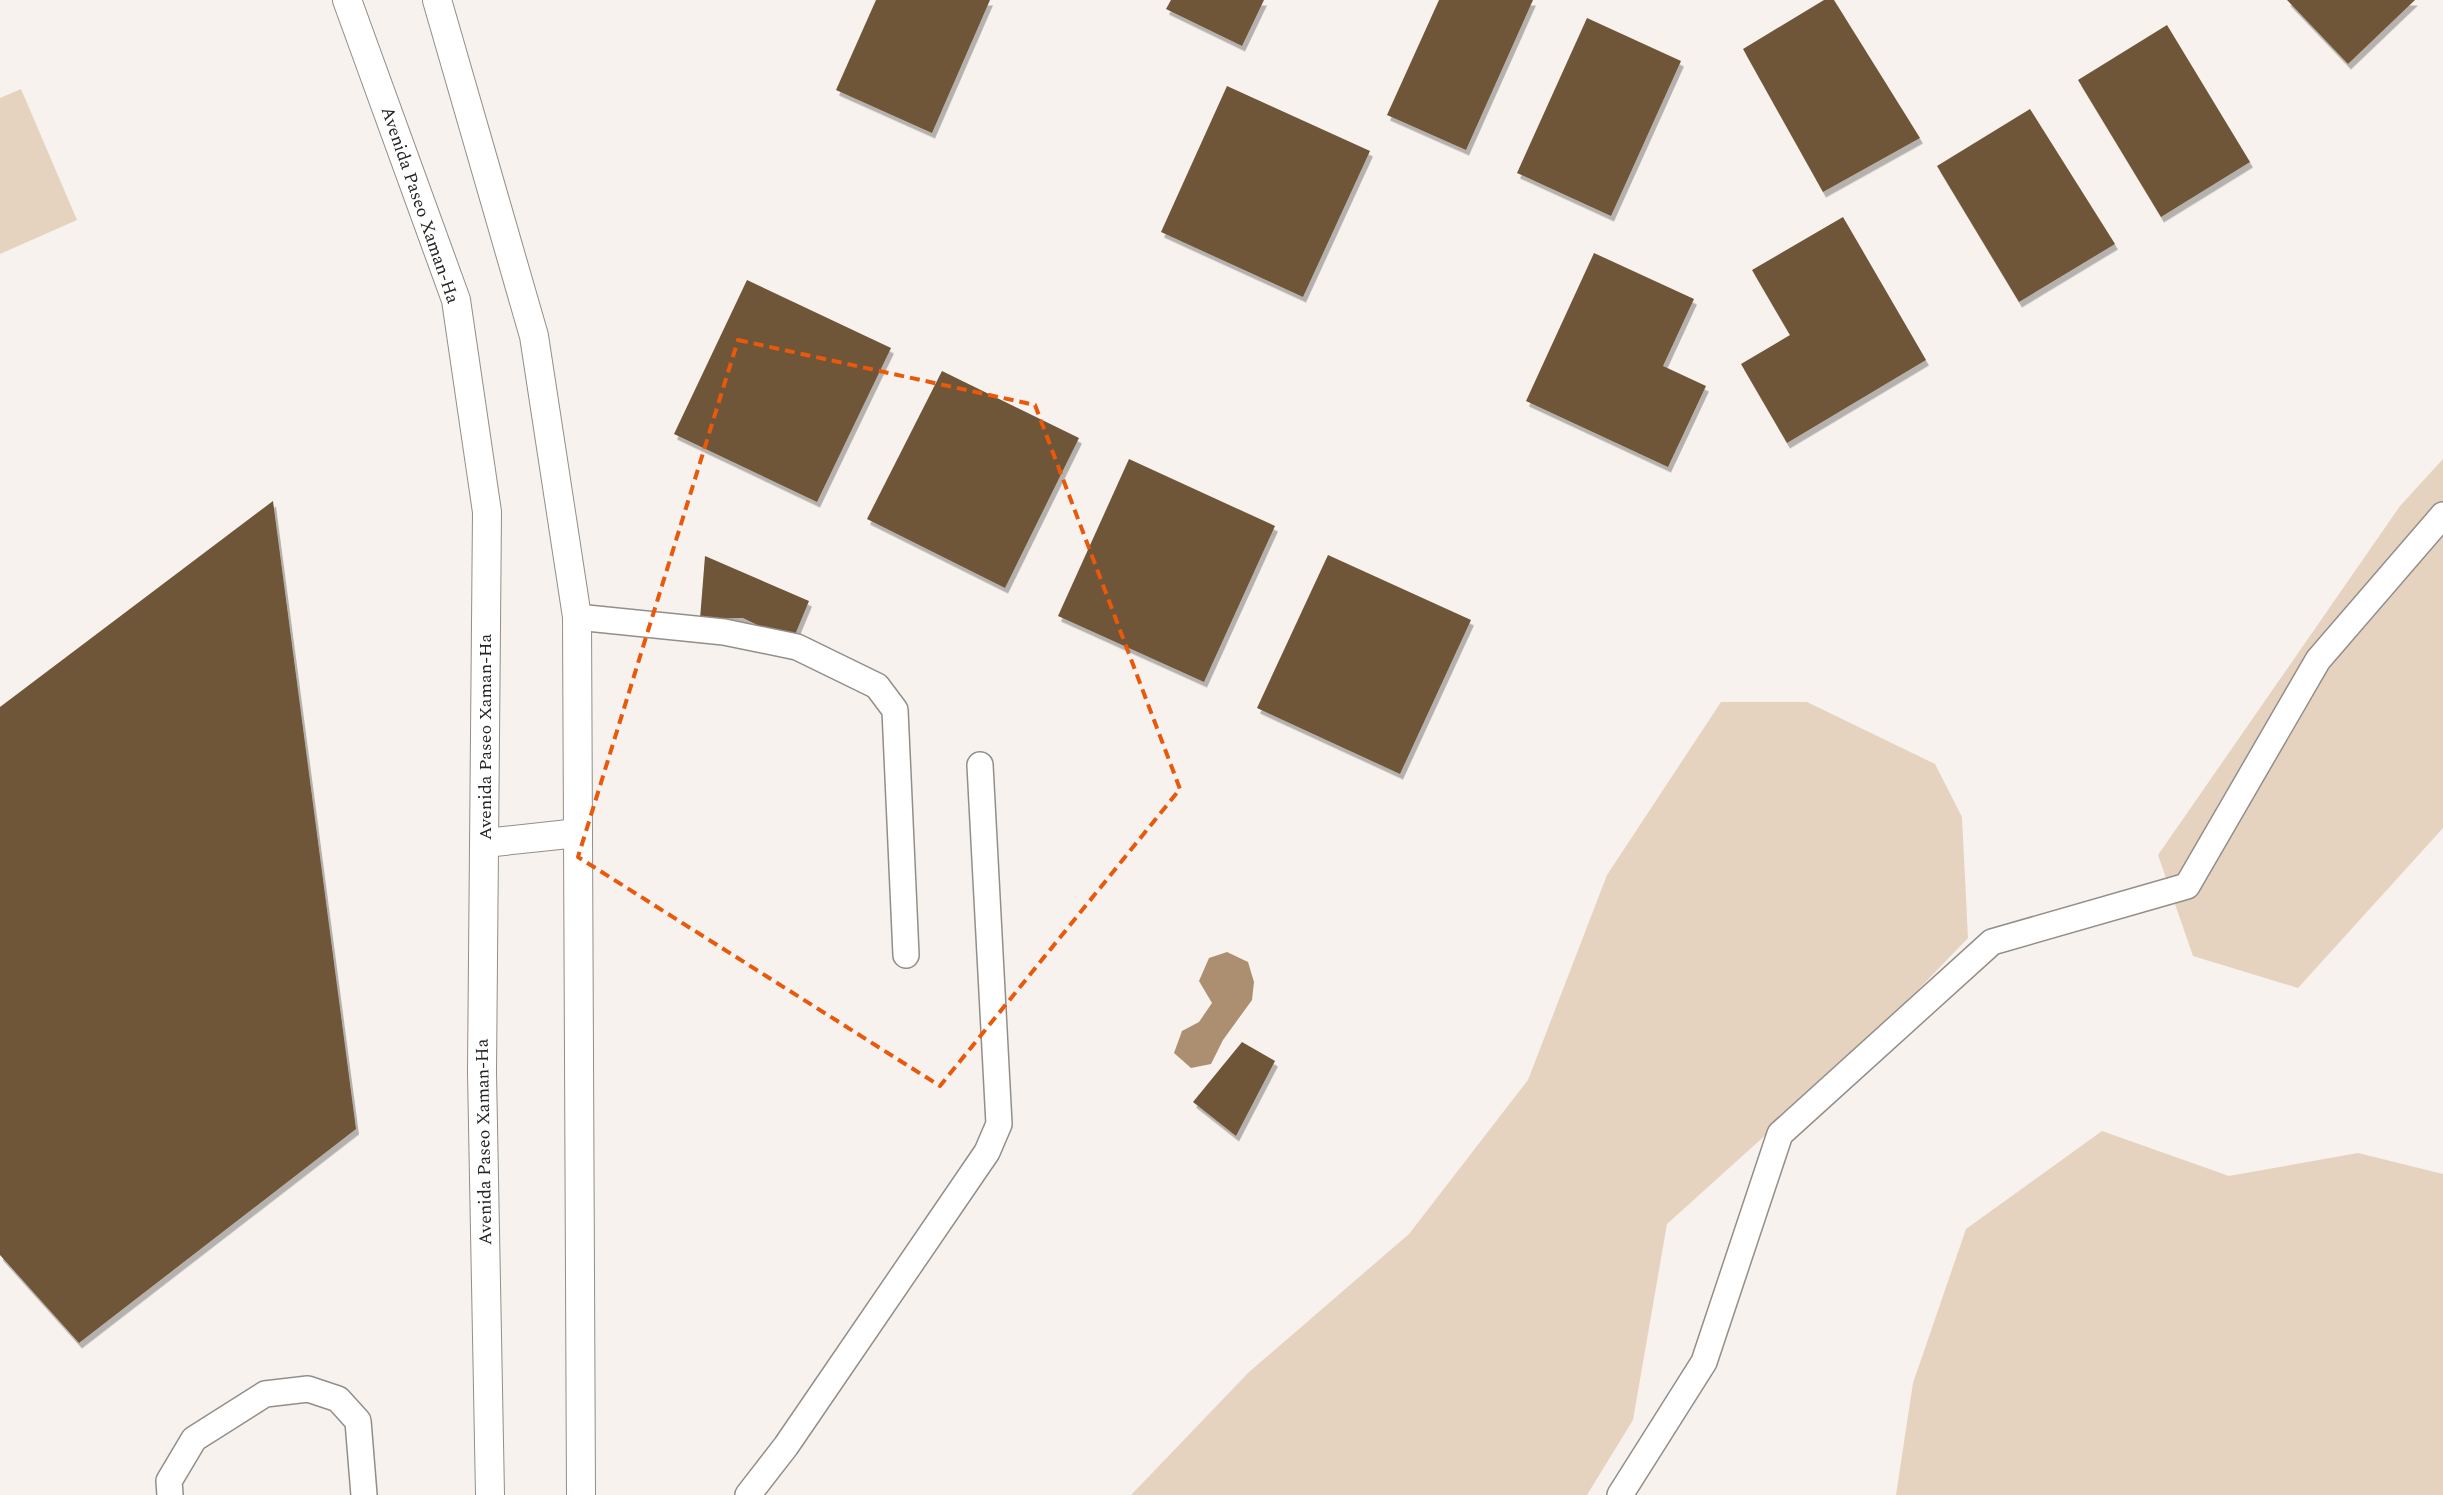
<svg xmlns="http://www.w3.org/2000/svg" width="2443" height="1495" viewBox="0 0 2443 1495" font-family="Spectral,serif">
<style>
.green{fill:#e6d3bf}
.water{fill:#ac8f70}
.building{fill:#705638;filter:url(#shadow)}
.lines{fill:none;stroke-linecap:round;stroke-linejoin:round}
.service-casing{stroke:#938e8a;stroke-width:28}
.secondary-casing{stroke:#938e8a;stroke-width:30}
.service{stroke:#fff;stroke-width:25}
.secondary{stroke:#fff;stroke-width:28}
.marked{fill:none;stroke:#e8590c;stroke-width:4;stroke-dasharray:10 6;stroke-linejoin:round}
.labels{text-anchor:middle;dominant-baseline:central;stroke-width:5;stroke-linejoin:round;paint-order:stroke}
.street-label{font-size:18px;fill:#272523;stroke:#fff}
</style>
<defs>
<filter id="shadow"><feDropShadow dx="3" dy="5.5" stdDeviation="0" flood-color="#0004"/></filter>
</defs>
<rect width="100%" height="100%" fill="#f7f2ed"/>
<g class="green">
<polygon points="21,89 77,220 0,254 0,98"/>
<polygon points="2443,459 2443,828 2298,988 2193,956 2158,855 2400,506"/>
<polygon points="1721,702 1807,702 1935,764 1962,817 1968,938 1864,1046 1667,1224 1633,1420 1587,1495 1131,1495 1249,1372 1409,1234 1528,1080 1607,875"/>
<polygon points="2102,1131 2229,1176 2358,1153 2443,1174 2443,1495 1896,1495 1913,1383 1966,1229"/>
</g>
<polygon class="water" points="1227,952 1248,962 1254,982 1252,1000 1223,1040 1211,1064 1191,1068 1174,1053 1182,1031 1199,1022 1212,1003 1199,981 1209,958"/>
<g class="building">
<polygon points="876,0 990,0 932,133 836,90"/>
<polygon points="1171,0 1264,0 1242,46 1166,9"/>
<polygon points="1439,0 1533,0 1466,150 1387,115"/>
<polygon points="1824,0 1834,0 1920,138 1823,192 1743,49"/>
<polygon points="2287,0 2415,0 2348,64"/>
<polygon points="1587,18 1681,61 1611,216 1517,173"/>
<polygon points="2167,25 2250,162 2161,217 2078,80"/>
<polygon points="1227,86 1370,151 1303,297 1161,232"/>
<polygon points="2030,109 2115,244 2019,302 1937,166"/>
<polygon points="1843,217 1926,360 1787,443 1741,364 1790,335 1752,270"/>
<polygon points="1594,253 1694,299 1663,366 1706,386 1668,467 1526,401"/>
<polygon points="747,280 891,348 817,502 674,434"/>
<polygon points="942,371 1079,438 1005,588 867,519"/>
<polygon points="1129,459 1275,526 1204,682 1058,616"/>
<polygon points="273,501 356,1129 79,1343 0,1255 0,707"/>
<polygon points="1328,555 1471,620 1400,774 1257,708"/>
<polygon points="705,556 809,601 792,642 743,618 700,619"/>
<polygon points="1242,1042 1275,1061 1236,1136 1193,1102"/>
</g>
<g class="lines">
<defs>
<g id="service">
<polyline points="577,617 724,632 797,647 877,686 895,710 906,955"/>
<polyline points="170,1495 169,1481 194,1439 265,1394 308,1389 338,1399 358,1421 364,1495"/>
<polyline points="748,1495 786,1446 987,1152 999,1124 980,765"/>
<polyline points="1620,1495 1704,1362 1780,1134 1992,942 2187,886 2318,660 2443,515"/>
</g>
<g id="secondary">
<polyline points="347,0 456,300 487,512 482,1072 490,1495"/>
<polyline points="437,0 534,336 577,617 581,1495"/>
<polyline points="485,843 578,833"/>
</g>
</defs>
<use href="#service" class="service-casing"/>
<use href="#secondary" class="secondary-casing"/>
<use href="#service" class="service"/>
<use href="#secondary" class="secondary"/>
</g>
<path class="marked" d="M 738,340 L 1035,405 L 1180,789 L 940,1086 L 578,857 Z"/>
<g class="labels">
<g class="street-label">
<text transform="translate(420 205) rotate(71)">Avenida Paseo Xaman-Ha</text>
<text transform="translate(485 737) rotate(-90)">Avenida Paseo Xaman-Ha</text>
<text transform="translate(484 1142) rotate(-91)">Avenida Paseo Xaman-Ha</text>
</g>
</g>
</svg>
